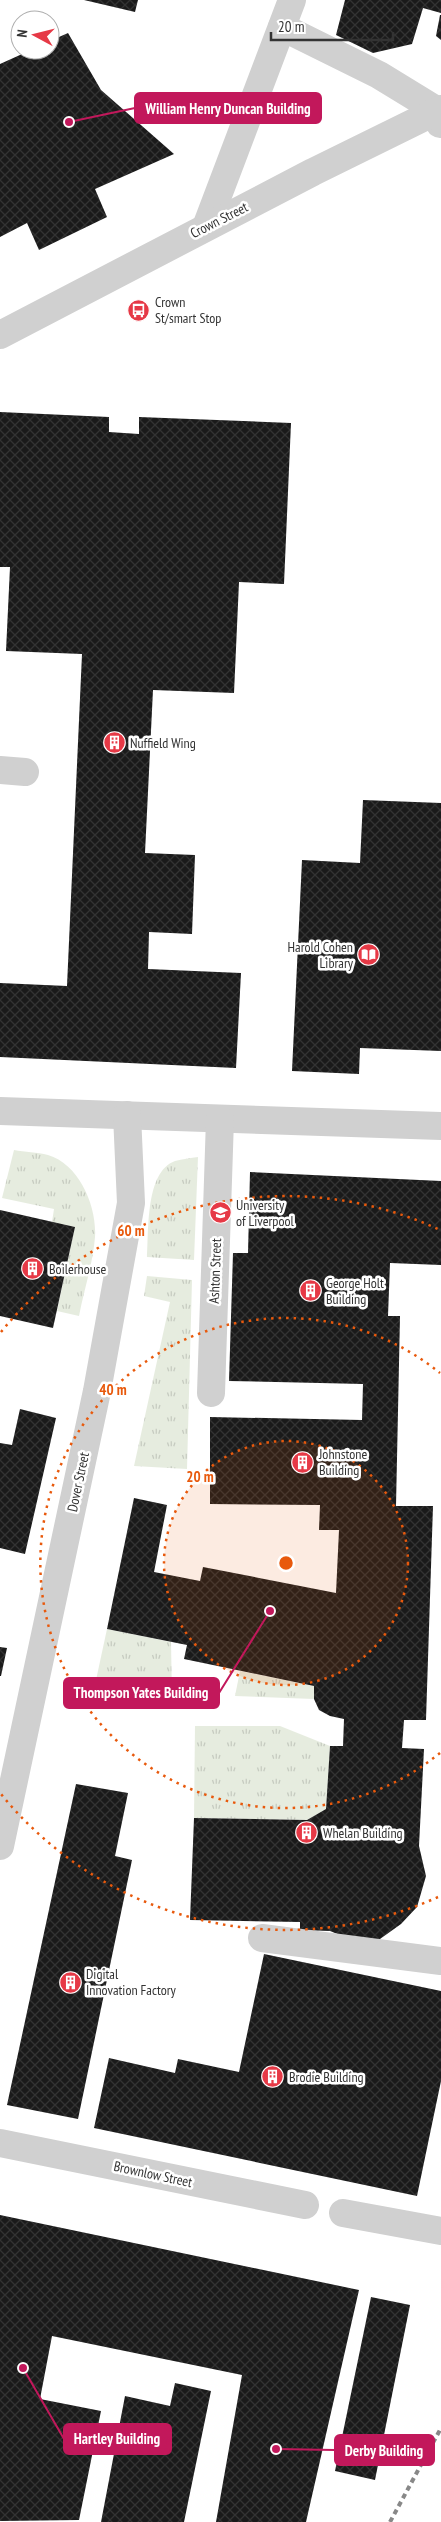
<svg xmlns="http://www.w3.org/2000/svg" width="441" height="2522" viewBox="0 0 441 2522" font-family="'PT Sans Narrow',sans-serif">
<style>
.grass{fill:url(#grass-tufts)}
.building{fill:url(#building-cross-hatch)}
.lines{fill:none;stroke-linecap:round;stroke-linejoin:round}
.minor{stroke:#d0d0d0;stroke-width:28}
.rail{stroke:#888;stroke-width:4;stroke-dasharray:5 4;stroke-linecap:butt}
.ring{fill:none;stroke:#e8590c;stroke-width:2.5;stroke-dasharray:2.5 5}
.labels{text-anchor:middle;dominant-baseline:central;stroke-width:5;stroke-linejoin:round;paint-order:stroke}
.street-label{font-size:14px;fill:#333;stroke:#fff}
.poi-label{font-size:14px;fill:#333;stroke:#fff;text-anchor:start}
.centre{fill:#e8590c;stroke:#fff;stroke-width:2.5}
.ring-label{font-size:15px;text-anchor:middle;font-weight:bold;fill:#e8590c;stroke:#fff;stroke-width:5;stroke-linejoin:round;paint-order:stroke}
.leader{fill:none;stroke:#c2185b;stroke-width:2}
.callout-dot{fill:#c2185b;stroke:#fff;stroke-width:2}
.callout{fill:#c2185b;stroke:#c2185b;stroke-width:2}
.callout-label{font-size:15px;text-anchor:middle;font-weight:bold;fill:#fff}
</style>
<defs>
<pattern id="grass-tufts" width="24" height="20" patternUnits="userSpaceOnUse" patternTransform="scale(1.25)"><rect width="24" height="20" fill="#e6ecdf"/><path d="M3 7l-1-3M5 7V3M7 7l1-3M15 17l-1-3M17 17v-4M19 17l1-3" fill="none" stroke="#c6cbc0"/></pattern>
<pattern id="building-cross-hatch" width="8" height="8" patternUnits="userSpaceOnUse" patternTransform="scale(1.25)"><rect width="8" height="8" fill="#1a1a1a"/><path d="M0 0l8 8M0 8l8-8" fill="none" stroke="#333"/></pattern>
</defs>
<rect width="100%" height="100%" fill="#fff"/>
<g class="grass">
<path d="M 14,1150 C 25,1152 37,1152 48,1155 C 79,1164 97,1206 95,1237 C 93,1263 84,1290 79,1316 L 57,1311 L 75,1227 L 52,1222 L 54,1209 L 2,1198 Z"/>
<path d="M 198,1157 L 194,1260 L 147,1257 C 149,1231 145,1172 175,1161 C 182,1159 191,1158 198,1157 Z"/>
<polygon points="147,1276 192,1280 187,1469 134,1466 170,1302 144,1296"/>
<polygon points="107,1629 171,1642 172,1698 93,1694"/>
<polygon points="240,1671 314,1686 314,1699 235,1696"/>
<polygon points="195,1726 280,1726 330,1746 326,1809 307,1820 194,1818"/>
</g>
<g class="building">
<polygon points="84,0 138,0 135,12"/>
<polygon points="345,0 441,0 441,13 423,8 412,44 373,53 336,35"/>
<polygon points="440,15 441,15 441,40 436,36"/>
<polygon points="68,33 101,90 174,154 95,189 107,217 39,250 27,223 0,237 0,64 31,50 50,50 50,41"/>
<polygon points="0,412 109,417 109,432 139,434 139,417 291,423 284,584 239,582 234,693 153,690 145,853 195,855 192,934 149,932 148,969 241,973 236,1068 0,1057 0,983 67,986 82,654 6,651 10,567 0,567"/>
<polygon points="363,800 441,803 441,1051 360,1048 359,1074 292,1071 302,860 360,863"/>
<polygon points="250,1172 441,1181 441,1265 390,1263 388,1316 400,1316 396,1506 433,1506 426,1720 404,1720 402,1748 424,1749 419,1846 426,1876 417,1907 401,1924 380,1939 352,1940 330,1931 300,1930 300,1922 190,1920 194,1818 307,1820 326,1809 330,1746 343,1746 344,1719 330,1716 319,1710 314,1699 314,1686 184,1659 187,1645 107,1629 134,1498 167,1505 154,1572 200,1581 203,1567 336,1593 339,1530 319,1530 320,1505 210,1504 210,1417 362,1420 363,1384 229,1381 233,1253 248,1253"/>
<polygon points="0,1210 75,1227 53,1328 0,1316"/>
<polygon points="20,1409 56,1418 25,1554 0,1548 0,1443 12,1445"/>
<polygon points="0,1647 7,1648 1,1676 0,1676"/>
<polygon points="76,1784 128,1793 115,1856 132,1860 78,2119 7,2105"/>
<polygon points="264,1954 441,1991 441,2081 417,2196 94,2128 109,2058 175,2073 178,2059 239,2072"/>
<polygon points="0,2215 359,2290 306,2522 216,2522 242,2375 52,2336 40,2399 101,2411 79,2520 0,2521"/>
<polygon points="371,2297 410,2305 375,2480 335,2471"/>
<polygon points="175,2383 211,2391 184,2522 101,2522 125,2396 170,2406"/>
</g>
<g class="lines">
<g class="minor">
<polyline points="282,27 379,75 438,111 440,124"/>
<polyline points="206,227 292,0"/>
<polyline points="0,335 313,172 441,109"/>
<polyline points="0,770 25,772"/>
<polyline points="0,1111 441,1126"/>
<polyline points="211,1393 220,1119"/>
<polyline points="0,1846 97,1391 131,1203 127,1115"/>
<polyline points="262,1938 441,1961"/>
<polyline points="0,2143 305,2205"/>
<polyline points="343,2213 441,2231"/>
</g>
<polyline class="rail" points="390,2522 441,2428"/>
</g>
<circle cx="286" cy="1563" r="122" fill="#e8590c" fill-opacity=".12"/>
<g class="ring">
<circle cx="286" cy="1563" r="122"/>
<path d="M440 1753A245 245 0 1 1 440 1373"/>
<path d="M438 1897A367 367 0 0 1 1 1794M1 1332A367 367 0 0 1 438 1229"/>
</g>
<defs>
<symbol id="bus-disc" viewBox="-11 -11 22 22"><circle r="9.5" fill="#e63946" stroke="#fff"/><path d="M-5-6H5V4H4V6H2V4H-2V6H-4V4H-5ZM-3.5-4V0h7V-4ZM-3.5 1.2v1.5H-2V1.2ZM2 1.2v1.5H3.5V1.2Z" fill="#fff"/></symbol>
<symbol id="building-disc" viewBox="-11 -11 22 22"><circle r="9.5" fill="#e63946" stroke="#fff"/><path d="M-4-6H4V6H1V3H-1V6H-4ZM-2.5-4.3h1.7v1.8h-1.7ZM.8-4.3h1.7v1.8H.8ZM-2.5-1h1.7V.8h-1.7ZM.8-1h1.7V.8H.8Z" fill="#fff"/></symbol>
<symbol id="library-disc" viewBox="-11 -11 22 22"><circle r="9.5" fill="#e63946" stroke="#fff"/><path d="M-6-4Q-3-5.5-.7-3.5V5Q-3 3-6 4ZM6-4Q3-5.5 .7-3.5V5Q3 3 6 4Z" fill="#fff"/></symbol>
<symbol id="university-disc" viewBox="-11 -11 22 22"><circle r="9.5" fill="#e63946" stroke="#fff"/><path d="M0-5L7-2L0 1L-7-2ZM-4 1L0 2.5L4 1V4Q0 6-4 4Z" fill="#fff"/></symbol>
</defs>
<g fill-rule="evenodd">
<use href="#bus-disc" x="126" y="298" width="25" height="25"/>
<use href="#building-disc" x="102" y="730" width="25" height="25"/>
<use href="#library-disc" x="356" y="942" width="25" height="25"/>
<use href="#university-disc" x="208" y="1200" width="25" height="25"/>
<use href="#building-disc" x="20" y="1256" width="25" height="25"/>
<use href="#building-disc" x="298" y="1278" width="25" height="25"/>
<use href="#building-disc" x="290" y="1450" width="25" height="25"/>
<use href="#building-disc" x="294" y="1820" width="25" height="25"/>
<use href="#building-disc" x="58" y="1970" width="25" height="25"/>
<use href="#building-disc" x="260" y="2064" width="25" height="25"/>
</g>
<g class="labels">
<g class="street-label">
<text transform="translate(219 220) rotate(-27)">Crown Street</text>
<text transform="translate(215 1271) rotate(-88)">Ashton Street</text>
<text transform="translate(78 1482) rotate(-78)">Dover Street</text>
<text transform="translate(153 2174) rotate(12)">Brownlow Street</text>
</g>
<g class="poi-label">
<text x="155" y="302">Crown<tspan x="155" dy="16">St/smart Stop</tspan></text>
<text x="130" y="743">Nuffield Wing</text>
<text x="353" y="947" text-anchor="end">Harold Cohen<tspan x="353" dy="16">Library</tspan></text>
<text x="236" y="1205">University<tspan x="236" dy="16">of Liverpool</tspan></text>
<text x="49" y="1269">Boilerhouse</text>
<text x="326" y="1283">George Holt<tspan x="326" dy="16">Building</tspan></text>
<text x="319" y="1454">Johnstone<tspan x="319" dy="16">Building</tspan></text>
<text x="323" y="1833">Whelan Building</text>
<text x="86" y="1974">Digital<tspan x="86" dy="16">Innovation Factory</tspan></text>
<text x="289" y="2077">Brodie Building</text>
</g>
</g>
<circle cx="286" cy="1563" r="8" class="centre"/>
<g class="ring-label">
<text x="131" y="1236">60 m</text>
<text x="113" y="1395">40 m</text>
<text x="200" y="1482">20 m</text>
</g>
<path class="leader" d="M69 122L135 108M270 1611L219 1693M23 2368L64 2439M276 2449L335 2450"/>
<g class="callout-dot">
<circle cx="69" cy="122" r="5"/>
<circle cx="270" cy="1611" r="5"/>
<circle cx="23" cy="2368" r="5"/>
<circle cx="276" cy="2449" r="5"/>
</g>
<g class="callout">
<rect x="135" y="93" width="186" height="30" rx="5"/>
<rect x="64" y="1678" width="155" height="30" rx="5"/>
<rect x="64" y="2424" width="107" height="30" rx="5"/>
<rect x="335" y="2435" width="99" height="30" rx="5"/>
</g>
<g class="callout-label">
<text x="228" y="114">William Henry Duncan Building</text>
<text x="141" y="1698">Thompson Yates Building</text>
<text x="117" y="2444">Hartley Building</text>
<text x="384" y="2456">Derby Building</text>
</g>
<g transform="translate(35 35) rotate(277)"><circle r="24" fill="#ffffff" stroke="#adadad"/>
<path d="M0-4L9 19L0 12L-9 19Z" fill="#e63946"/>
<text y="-8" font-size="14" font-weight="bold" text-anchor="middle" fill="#333333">N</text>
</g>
<path d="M271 32v8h122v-8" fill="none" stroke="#333333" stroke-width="2.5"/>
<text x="278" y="32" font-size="15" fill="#333333" stroke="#ffffff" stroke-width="4" paint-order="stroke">20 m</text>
</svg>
